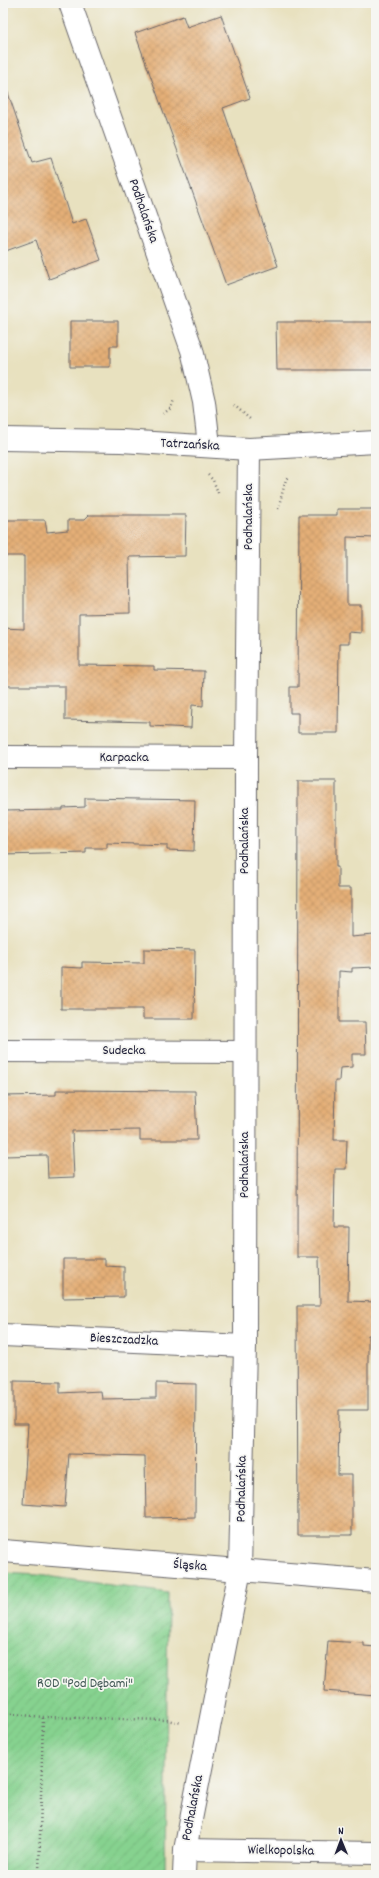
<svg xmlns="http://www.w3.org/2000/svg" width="379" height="1878" viewBox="0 0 379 1878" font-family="Dekko,sans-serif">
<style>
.garden{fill:url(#garden-furrows);stroke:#547a65}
.building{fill:url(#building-cross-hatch)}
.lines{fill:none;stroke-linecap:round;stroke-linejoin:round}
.minor-casing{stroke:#676569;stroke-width:24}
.path{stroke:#676569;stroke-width:2.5;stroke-dasharray:1 3;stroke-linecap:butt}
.minor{stroke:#fff;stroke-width:22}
.labels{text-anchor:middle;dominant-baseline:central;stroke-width:3.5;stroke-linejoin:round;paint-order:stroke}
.street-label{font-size:14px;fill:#22223b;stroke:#f6f6f2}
.park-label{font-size:14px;fill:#405754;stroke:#f6f6f2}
</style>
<defs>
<pattern id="garden-furrows" width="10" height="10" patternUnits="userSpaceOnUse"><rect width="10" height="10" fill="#86d28f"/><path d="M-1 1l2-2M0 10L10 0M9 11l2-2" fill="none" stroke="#73b47c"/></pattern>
<pattern id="building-cross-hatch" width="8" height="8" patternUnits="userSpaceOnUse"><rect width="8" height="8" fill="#e4af77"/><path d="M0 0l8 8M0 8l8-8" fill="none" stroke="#c39668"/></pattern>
</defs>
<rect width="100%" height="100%" fill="#f6f6f2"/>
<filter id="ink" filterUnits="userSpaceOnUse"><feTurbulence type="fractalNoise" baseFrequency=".025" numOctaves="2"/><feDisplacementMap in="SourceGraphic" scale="8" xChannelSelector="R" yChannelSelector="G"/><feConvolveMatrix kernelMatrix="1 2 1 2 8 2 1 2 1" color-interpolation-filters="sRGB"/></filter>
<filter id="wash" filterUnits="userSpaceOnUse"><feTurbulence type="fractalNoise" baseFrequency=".012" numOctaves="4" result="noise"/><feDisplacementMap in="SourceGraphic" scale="16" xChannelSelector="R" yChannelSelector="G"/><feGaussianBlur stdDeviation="0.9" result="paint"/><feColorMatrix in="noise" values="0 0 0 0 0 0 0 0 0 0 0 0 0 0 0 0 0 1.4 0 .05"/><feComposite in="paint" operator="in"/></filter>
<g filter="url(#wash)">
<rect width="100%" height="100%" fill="#e8e1bf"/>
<polygon class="garden" points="3,1573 38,1575 168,1593 165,1875 3,1875"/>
<g id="blocks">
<g class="building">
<polygon points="221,15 250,98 223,108 278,266 226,285 135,33 183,16 187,27"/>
<polygon points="7,90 32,163 51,158 72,224 86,219 101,260 49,279 36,240 3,252 3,91"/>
<polygon points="70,321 118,321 118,346 110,346 110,367 70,367"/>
<polygon points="276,322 376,322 376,370 277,370"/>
<polygon points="337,509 376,509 376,538 347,537 347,605 361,605 361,633 348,632 348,644 339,644 338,733 298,733 298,713 290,713 290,687 298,687 299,515 337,515"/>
<polygon points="89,515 186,515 185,556 129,557 130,613 79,614 79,665 154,666 154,670 204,671 203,706 192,705 191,728 150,726 150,722 65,720 65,686 3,686 3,628 24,629 24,556 3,556 3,520 45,520 47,532 68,530 68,520 84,520"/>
<polygon points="298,781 336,781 336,867 338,867 338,888 351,888 351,937 374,935 376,967 352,968 352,972 339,971 339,1022 365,1022 366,1054 352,1054 352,1067 340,1068 339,1081 335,1081 334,1140 347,1140 346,1169 335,1169 334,1227 349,1227 348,1301 376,1302 376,1335 368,1335 368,1410 339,1410 338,1475 352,1475 352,1535 298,1535 297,1306 320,1306 319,1257 297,1257"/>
<polygon points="85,798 195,800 194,851 167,850 167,845 107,843 107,848 86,848 86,853 3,855 3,811 63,810 63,808 85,807"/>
<polygon points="144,949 195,950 194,1019 143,1019 143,1009 61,1009 61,967 82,968 82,962 144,963"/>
<polygon points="56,1090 195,1091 197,1140 140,1140 140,1130 72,1131 74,1177 48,1178 47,1155 3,1156 3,1096 56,1095"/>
<polygon points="63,1259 105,1259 105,1266 124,1267 124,1297 63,1298"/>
<polygon points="14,1381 60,1382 60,1393 101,1391 102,1399 156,1398 156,1383 196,1384 195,1517 146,1518 145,1456 69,1454 65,1507 23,1504 28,1424 14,1424"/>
<polygon points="328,1641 364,1643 364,1646 376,1647 376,1695 324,1691"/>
</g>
</g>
</g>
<g filter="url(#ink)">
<use href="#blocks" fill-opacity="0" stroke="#676569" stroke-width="1"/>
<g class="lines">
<defs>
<g id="minor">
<polyline points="70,3 192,350 204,402 209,445"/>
<polyline points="3,439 121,441 249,449 376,442"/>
<polyline points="3,757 246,758"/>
<polyline points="3,1051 245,1052"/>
<polyline points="3,1335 245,1346"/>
<polyline points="3,1551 376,1581"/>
<polyline points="185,1850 376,1853"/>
<polyline points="184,1875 185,1850 240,1570 245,1346 246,758 249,449"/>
</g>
</defs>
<use href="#minor" class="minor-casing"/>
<g class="path">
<polyline points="234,405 251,420"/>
<polyline points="163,414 171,408 174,400"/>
<polyline points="208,475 213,480 219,495"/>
<polyline points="278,509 286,479 289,476"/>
<polyline points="3,1713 43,1717 167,1720 182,1723"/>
<polyline points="39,1875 43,1717"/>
</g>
<use href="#minor" class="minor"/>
</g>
</g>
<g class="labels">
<g class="street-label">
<text transform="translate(143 211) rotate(71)">Podhalańska</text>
<text transform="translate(190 445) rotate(3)">Tatrzańska</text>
<text transform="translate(249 517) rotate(-90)">Podhalańska</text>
<text x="124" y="758">Karpacka</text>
<text transform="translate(245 841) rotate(-90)">Podhalańska</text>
<text x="124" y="1051">Sudecka</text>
<text transform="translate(245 1165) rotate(-90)">Podhalańska</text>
<text transform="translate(124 1340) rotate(3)">Bieszczadzka</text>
<text transform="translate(242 1489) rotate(-89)">Podhalańska</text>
<text transform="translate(190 1566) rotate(4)">Śląska</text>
<text transform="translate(193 1808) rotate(-79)">Podhalańska</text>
<text transform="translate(281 1851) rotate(1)">Wielkopolska</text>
</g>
<g class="park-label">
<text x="85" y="1684">ROD "Pod Dębami"</text>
</g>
</g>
<rect width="379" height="1878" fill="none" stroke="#f6f6f2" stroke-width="16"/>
<g transform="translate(341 1840) rotate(359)" stroke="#f6f6f2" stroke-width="3" paint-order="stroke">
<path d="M0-3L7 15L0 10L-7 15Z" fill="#22223b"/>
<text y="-6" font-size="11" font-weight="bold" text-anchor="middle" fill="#22223b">N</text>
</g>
</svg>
